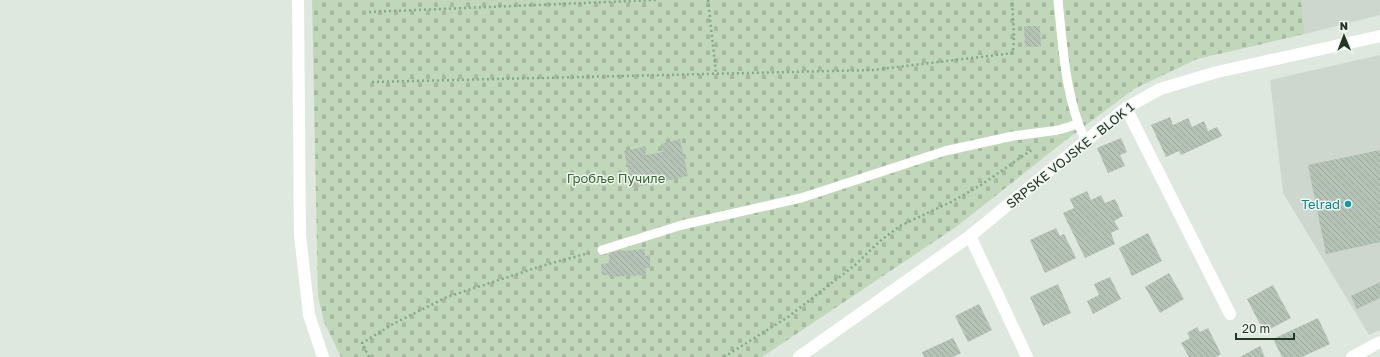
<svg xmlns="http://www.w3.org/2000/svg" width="1380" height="357" viewBox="0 0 1380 357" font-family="'Golos Text',sans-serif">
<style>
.built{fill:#cdd7cd}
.cemetery{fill:url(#cemetery-stones)}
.building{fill:url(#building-back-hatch)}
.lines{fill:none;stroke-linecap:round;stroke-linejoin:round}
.path{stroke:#83a889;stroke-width:2.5;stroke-dasharray:2 3;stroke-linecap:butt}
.lane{stroke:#fff;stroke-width:9}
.street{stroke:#fff;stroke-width:12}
.culture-dot{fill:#0f9aa8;stroke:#eff5ef;stroke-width:1.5}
.labels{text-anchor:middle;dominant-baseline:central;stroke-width:3;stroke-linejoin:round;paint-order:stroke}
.street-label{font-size:13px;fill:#223626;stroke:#eff5ef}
.park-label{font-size:13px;fill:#396732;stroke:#eff5ef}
.culture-label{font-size:13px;fill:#0d838f;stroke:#eff5ef;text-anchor:end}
</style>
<defs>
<pattern id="cemetery-stones" width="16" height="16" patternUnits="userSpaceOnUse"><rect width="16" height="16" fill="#c1d7ba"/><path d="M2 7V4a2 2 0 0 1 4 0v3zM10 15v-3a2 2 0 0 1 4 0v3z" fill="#a6b9a0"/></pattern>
<pattern id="building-back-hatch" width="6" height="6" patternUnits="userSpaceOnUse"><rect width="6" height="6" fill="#b5c2b6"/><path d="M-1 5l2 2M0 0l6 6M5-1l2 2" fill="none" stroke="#9ba79c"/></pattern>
</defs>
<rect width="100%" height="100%" fill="#dfe8df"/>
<g class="built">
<polygon points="1301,0 1380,0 1380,15 1305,34"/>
<polygon points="1380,55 1380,330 1369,335 1283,193 1270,80"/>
</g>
<polygon class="cemetery" points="312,0 1301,0 1305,34 1197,59 1134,89 1066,140 956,227 762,357 341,357 324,322 318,296"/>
<g class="building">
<polygon points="1024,26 1040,26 1041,46 1025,47"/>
<polygon points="1170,117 1173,125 1188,118 1192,127 1204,121 1208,131 1217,127 1222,136 1181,155 1179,151 1166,157 1151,125"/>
<polygon points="1121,138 1127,152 1120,155 1125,166 1108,173 1097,148"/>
<polygon points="680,139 688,176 632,188 624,151 644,147 646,155 663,152 661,144"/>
<polygon points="1380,150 1380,242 1326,254 1308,165"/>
<polygon points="1087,191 1091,200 1101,195 1105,203 1115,199 1123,216 1114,221 1119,229 1111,233 1115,244 1085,258 1063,213 1074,208 1070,199"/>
<polygon points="1056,228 1060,236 1064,234 1076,258 1045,273 1030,240"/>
<polygon points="1148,233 1162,261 1132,276 1119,248"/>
<polygon points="645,249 645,256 650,255 650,268 646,268 646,275 610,277 607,275 602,275 601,264 609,263 609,252"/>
<polygon points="1169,273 1184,299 1160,313 1145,287"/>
<polygon points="1110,277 1121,299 1093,314 1087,301 1099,295 1094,284"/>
<polygon points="1380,282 1380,298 1357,309 1351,296"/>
<polygon points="1058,284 1071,313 1043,326 1030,297"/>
<polygon points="1273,285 1291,318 1264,332 1247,299"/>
<polygon points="979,304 992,330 968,342 955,316"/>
<polygon points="1318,318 1330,344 1302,357 1282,357 1273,339"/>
<polygon points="1197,327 1200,332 1208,328 1221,354 1216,357 1189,357 1181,343 1190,338 1187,333"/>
<polygon points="953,338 961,353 953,357 924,357 922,352"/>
<polygon points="1260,346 1265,357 1240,357"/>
</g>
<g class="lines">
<g class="path">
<polyline points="708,0 716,73"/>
<polyline points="369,12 656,0"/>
<polyline points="372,82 873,70 1013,53 1014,37 1012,0"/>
<polyline points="369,357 362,343 393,324 447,297 545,265 589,253"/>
<polyline points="724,357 788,317 855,265 880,241 900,226 951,202 981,185 1033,149"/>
</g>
<g class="lane">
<path d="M 1058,0 C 1063,48 1065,96 1085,140"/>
<polyline points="602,250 682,225 801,198 945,151 1013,136 1059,130 1077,124"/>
</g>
<g class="street">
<polyline points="298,0 300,235 309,315 323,357"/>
<polyline points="1126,108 1230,314"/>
<polyline points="970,236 1027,357"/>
<polyline points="799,357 970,236 1126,108 1160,89 1217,72 1380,36"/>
<polyline points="1352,357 1380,342"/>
</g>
</g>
<circle class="culture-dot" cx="1348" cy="204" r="4"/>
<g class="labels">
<g class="street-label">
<text transform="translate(1070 155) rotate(-39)">SRPSKE VOJSKE - BLOK 1</text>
</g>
<g class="park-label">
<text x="616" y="178">Гробље Пучиле</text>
</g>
<g class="culture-label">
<text x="1340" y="204">Telrad</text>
</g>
</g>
<g transform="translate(1344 36) rotate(359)" stroke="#eff5ef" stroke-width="3" paint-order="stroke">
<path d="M0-3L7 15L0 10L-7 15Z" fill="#223626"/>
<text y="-6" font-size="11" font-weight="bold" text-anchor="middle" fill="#223626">N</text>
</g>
<path d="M1236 333v6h58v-6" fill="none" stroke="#223626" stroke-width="2"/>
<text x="1242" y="333" font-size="12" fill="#223626" stroke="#eff5ef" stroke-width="3" paint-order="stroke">20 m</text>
</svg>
